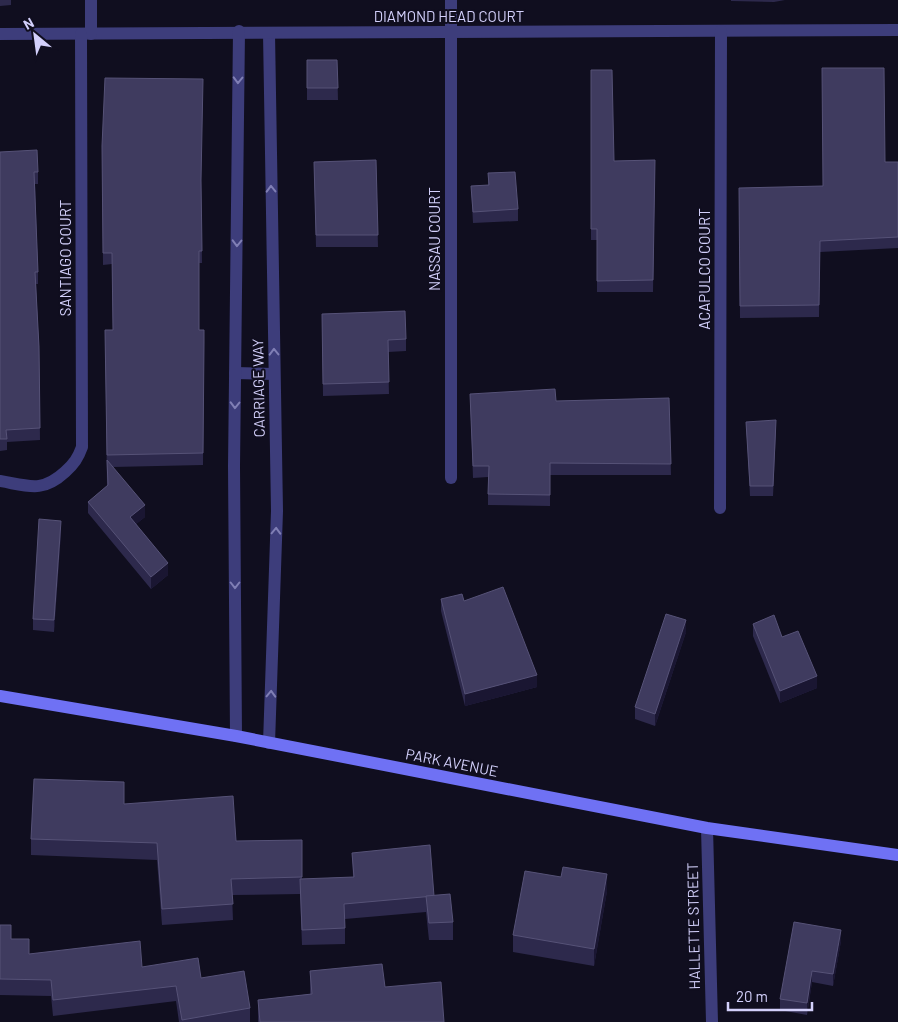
<svg xmlns="http://www.w3.org/2000/svg" width="898" height="1022" font-family="Barlow,sans-serif">
  <style>
    .lines { fill: none; stroke-linecap: round; stroke-linejoin: round }
    .service { stroke: #3d3d7b; stroke-width: 12 }
    .minor { stroke: #3d3d7b; stroke-width: 12 }
    .secondary { stroke: #6f71f4; stroke-width: 12 }
    .wall { fill: #2d294c }
    .shaded-wall { fill: #1a1632 }
    .building { fill: #3f3b5f; stroke: #565277 }
    .oneway { stroke: #807fb5 }
    .labels { text-anchor: middle; dominant-baseline: central; stroke-width: 4; stroke-linejoin: round; paint-order: stroke }
    .street-label { font-size: 15px; fill: #d3d0fb; stroke: #100e1f }
  </style>
  <rect width="100%" height="100%" fill="#100e1f"/>
  <g class="lines">
    <polyline class="service" points="235,373 274,374"/>
    <g class="minor">
      <polyline points="269,33 277,511 269,743"/>
      <polyline points="0,34 898,30"/>
      <polyline points="91,34 91,0"/>
      <polyline points="451,478 451,0"/>
      <path d="M 0,481 C 29,486 42,493 65,472 C 74,464 78,458 82,447 L 81,34"/>
      <polyline points="720,508 721,31"/>
      <polyline points="236,736 234,466 239,31"/>
      <polyline points="707,828 712,1022"/>
    </g>
    <polyline class="secondary" points="0,696 236,736 707,828 898,855"/>
  </g>
  <g class="wall">
    <polygon points="0,0 11,0 11,5 0,6"/>
    <polygon points="731,0 785,0 774,2 731,1"/>
    <polygon points="307,60 337,60 338,100 307,100"/>
    <polygon points="591,70 614,161 655,160 653,292 597,292 597,240 591,240"/>
    <polygon points="102,146 201,187 202,263 199,263 199,330 204,330 203,465 113,467 145,517 136,524 168,575 151,589 88,513 88,502 107,486 105,330 113,330 112,264 103,265"/>
    <polygon points="0,152 38,172 38,184 35,184 38,272 38,284 36,284 39,347 40,440 7,442 7,450 0,451"/>
    <polygon points="376,160 378,247 316,247 314,162"/>
    <polygon points="885,162 898,162 898,248 820,252 819,317 740,318 739,188 823,186"/>
    <polygon points="488,173 518,209 518,221 473,223 471,186 488,185"/>
    <polygon points="322,314 406,339 406,351 388,352 389,394 323,396"/>
    <polygon points="470,394 556,401 669,398 671,475 550,475 550,506 488,505 488,477 473,478"/>
    <polygon points="746,422 776,430 773,496 750,496"/>
    <polygon points="61,532 54,632 33,630 33,619"/>
    <polygon points="441,599 537,687 465,706 441,611"/>
    <polygon points="753,624 782,637 817,688 780,703 753,636"/>
    <polygon points="686,632 655,726 635,719 635,707"/>
    <polygon points="124,804 236,841 302,840 302,879 353,877 352,853 434,896 453,922 453,940 429,940 426,912 345,919 345,944 302,945 300,894 232,895 233,920 162,925 157,860 31,855 31,839"/>
    <polygon points="607,891 594,966 513,952 513,935"/>
    <polygon points="0,925 11,939 29,954 142,967 201,978 250,1008 250,1022 179,1022 176,1001 53,1016 51,996 0,995"/>
    <polygon points="841,941 833,986 812,982 807,1015 780,1010 780,999"/>
    <polygon points="310,971 385,987 444,1022 258,1022 258,1000 310,994"/>
  </g>
  <g class="shaded-wall">
    <polygon points="145,505 145,517 130,529 130,517"/>
    <polygon points="61,521 61,532 54,632 54,620"/>
    <polygon points="168,563 168,575 151,589 151,577"/>
    <polygon points="686,620 686,632 655,726 655,714"/>
    <polygon points="537,675 537,687 465,706 465,694"/>
    <polygon points="817,676 817,688 780,703 780,691"/>
    <polygon points="607,874 607,891 594,966 594,949"/>
    <polygon points="841,930 841,941 833,986 833,974"/>
    <polygon points="812,971 812,982 807,1015 807,1003"/>
  </g>
  <g class="building">
    <polygon points="307,60 337,60 338,88 307,88"/>
    <polygon points="822,68 884,68 885,162 898,162 898,237 820,241 819,305 740,306 739,188 823,186"/>
    <polygon points="591,70 612,70 614,161 655,160 653,280 597,281 597,229 591,229"/>
    <polygon points="105,78 203,79 201,180 202,251 199,251 199,330 204,330 204,343 203,453 107,455 105,330 113,330 112,253 103,253 102,146"/>
    <polygon points="37,150 38,172 34,172 38,272 35,272 39,347 40,428 6,430 7,439 0,439 0,152"/>
    <polygon points="376,160 378,235 316,235 314,162"/>
    <polygon points="515,172 518,209 473,212 471,186 489,185 488,173"/>
    <polygon points="405,311 406,339 388,340 389,382 323,384 322,314"/>
    <polygon points="555,389 556,401 669,398 671,464 550,463 550,495 488,494 489,466 473,466 470,394"/>
    <polygon points="776,420 773,486 750,486 746,422"/>
    <polygon points="107,460 145,505 130,517 168,563 151,577 88,502 108,485"/>
    <polygon points="39,519 61,521 54,620 33,619"/>
    <polygon points="503,587 537,675 465,694 441,599 462,594 464,601"/>
    <polygon points="666,614 686,620 655,714 635,707"/>
    <polygon points="774,615 782,637 798,631 817,676 780,691 753,624"/>
    <polygon points="34,779 124,782 124,804 233,796 236,841 302,840 302,877 231,879 233,904 162,909 157,843 31,839"/>
    <polygon points="430,845 434,896 344,904 345,928 302,930 300,879 354,877 352,853"/>
    <polygon points="563,867 607,874 594,949 513,935 525,871 561,877"/>
    <polygon points="450,894 453,922 429,923 426,896"/>
    <polygon points="794,922 841,930 833,974 812,971 807,1003 780,999"/>
    <polygon points="0,925 11,925 11,939 29,939 29,954 140,941 142,967 198,958 201,978 244,971 250,1008 182,1020 176,986 53,1000 51,980 0,979"/>
    <polygon points="382,964 385,987 441,982 444,1022 260,1022 258,1000 312,994 310,971"/>
  </g>
  <defs><path id="oneway-chevron" d="M-2-3.5L2.5 0L-2 3.5" fill="none" stroke-width="1.6" stroke-linecap="round" stroke-linejoin="round" transform="scale(1.25)"/></defs>
  <g class="oneway">
    <use href="#oneway-chevron" transform="translate(238 80) rotate(91)"/>
    <use href="#oneway-chevron" transform="translate(271 189) rotate(-91)"/>
    <use href="#oneway-chevron" transform="translate(237 243) rotate(91)"/>
    <use href="#oneway-chevron" transform="translate(274 352) rotate(-91)"/>
    <use href="#oneway-chevron" transform="translate(235 405) rotate(91)"/>
    <use href="#oneway-chevron" transform="translate(276 531) rotate(-88)"/>
    <use href="#oneway-chevron" transform="translate(235 585) rotate(90)"/>
    <use href="#oneway-chevron" transform="translate(271 694) rotate(-88)"/>
  </g>
  <g class="labels">
    <g class="street-label">
      <text x="449" y="16">DIAMOND HEAD COURT</text>
      <text transform="translate(434 239) rotate(-90)">NASSAU COURT</text>
      <text transform="translate(65 258) rotate(-90)">SANTIAGO COURT</text>
      <text transform="translate(704 269) rotate(-90)">ACAPULCO COURT</text>
      <text transform="translate(258 388) rotate(-91)">CARRIAGE WAY</text>
      <text transform="translate(452 762) rotate(11)">PARK AVENUE</text>
      <text transform="translate(693 926) rotate(-91)">HALLETTE STREET</text>
    </g>
  </g>
  <g transform="translate(35 35) rotate(331)" stroke="#100e1f" stroke-width="4" paint-order="stroke">
  <path d="M0-4L9 19L0 12L-9 19Z" fill="#d3d0fb"/>
  <text y="-8" font-size="14" font-weight="bold" text-anchor="middle" fill="#d3d0fb">N</text>
  </g>
  <path d="M728 1002v8h84v-8" fill="none" stroke="#d3d0fb" stroke-width="2.5"/>
  <text x="736" y="1002" font-size="15" fill="#d3d0fb" stroke="#100e1f" stroke-width="4" paint-order="stroke">20 m</text>
</svg>
